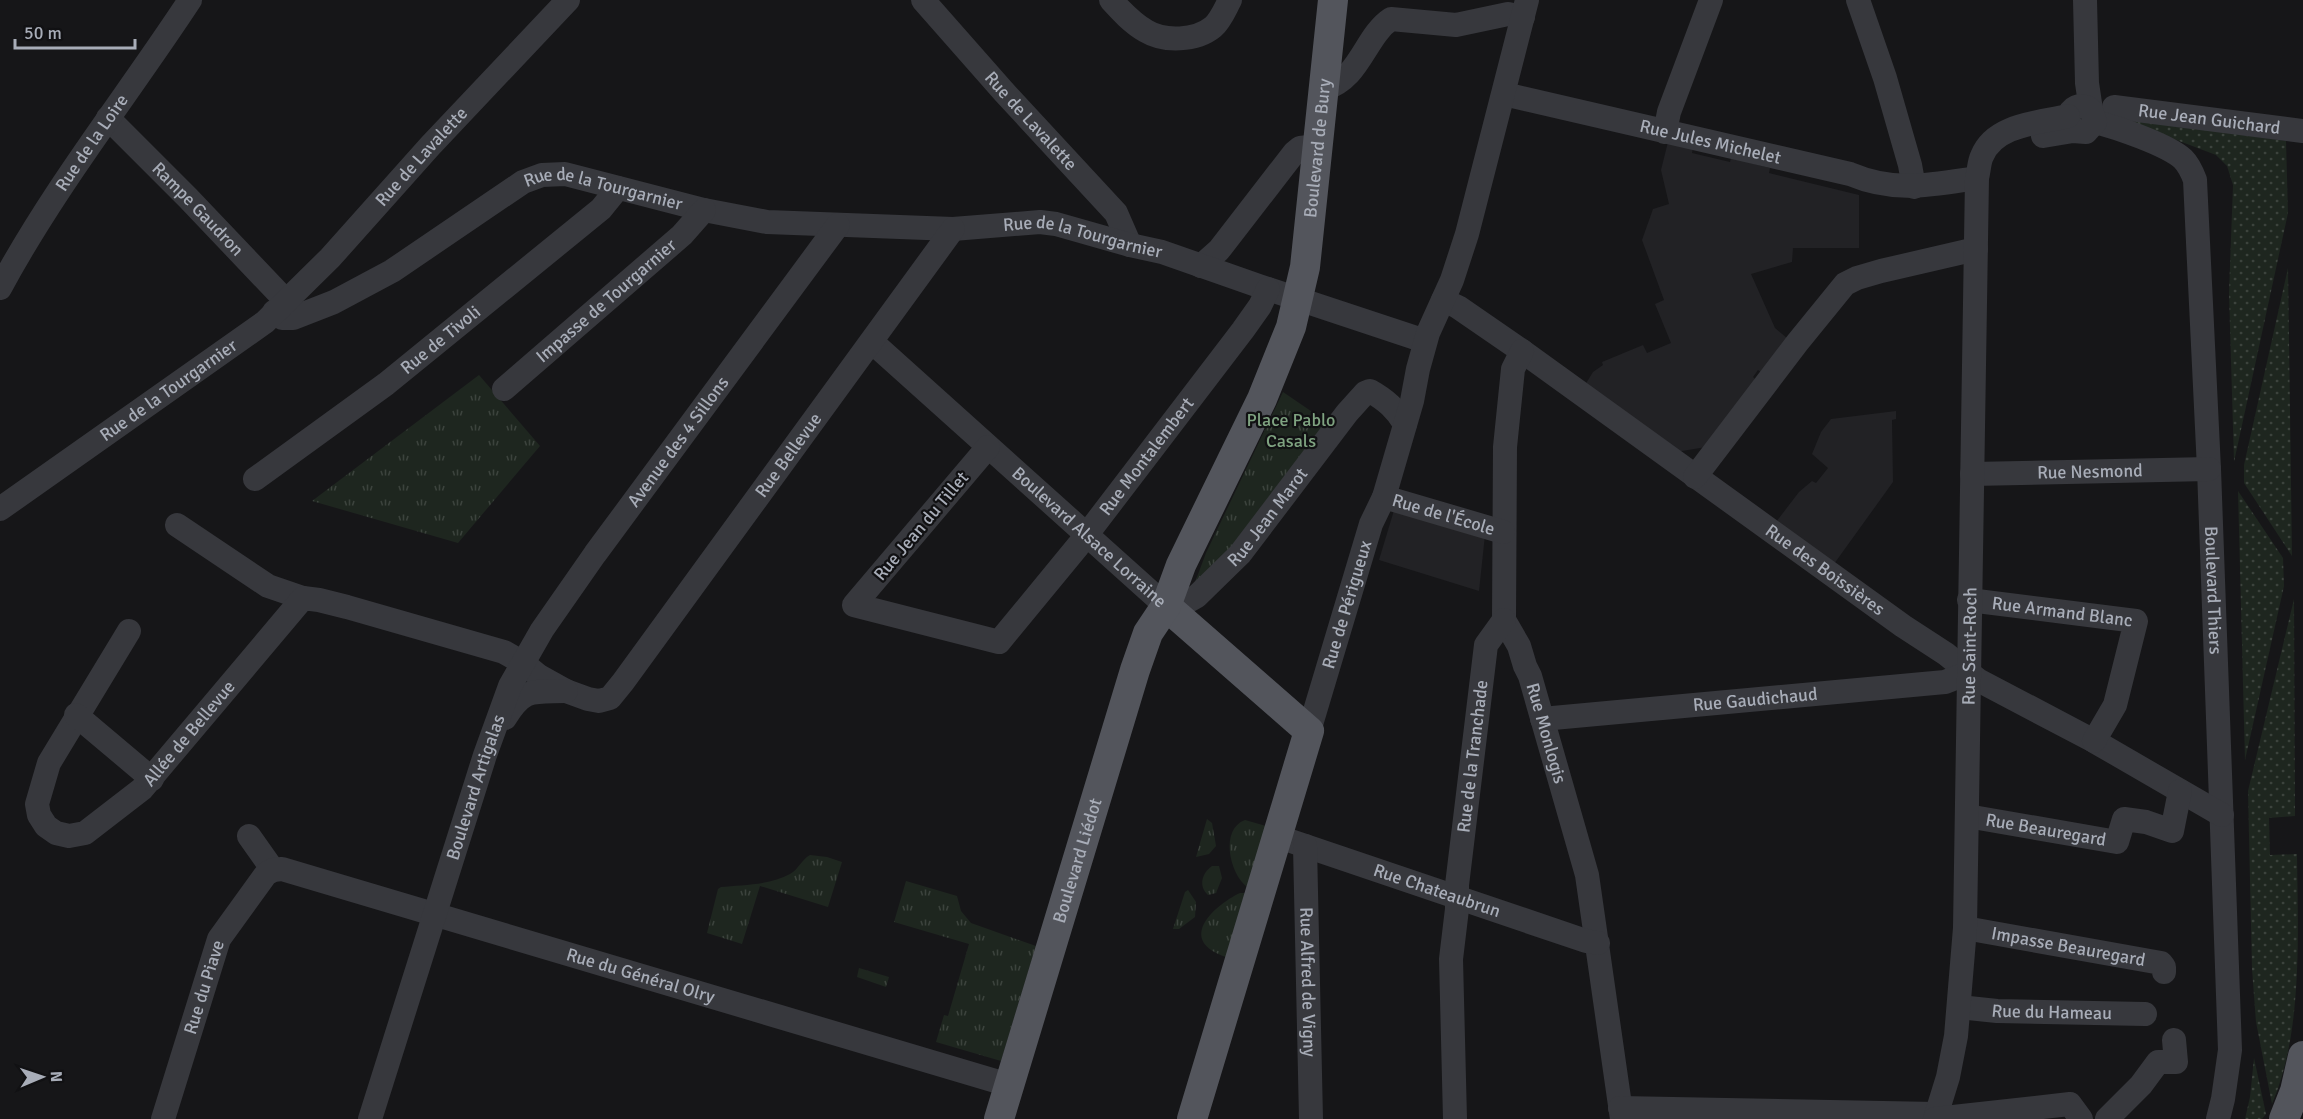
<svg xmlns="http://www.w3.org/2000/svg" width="2303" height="1119" font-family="Signika,sans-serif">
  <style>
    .built { fill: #222225 }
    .grass { fill: url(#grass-tufts) }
    .garden { fill: url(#garden-dots) }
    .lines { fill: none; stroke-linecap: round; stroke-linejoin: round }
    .minor { stroke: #37383d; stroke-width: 24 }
    .major { stroke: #53555c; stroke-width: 30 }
    .labels { text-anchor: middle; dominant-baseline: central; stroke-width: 4.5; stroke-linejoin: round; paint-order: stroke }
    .street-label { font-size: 18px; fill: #a8adb8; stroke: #111113 }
    .park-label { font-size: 18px; fill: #7fa381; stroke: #111113 }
  </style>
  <defs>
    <pattern id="grass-tufts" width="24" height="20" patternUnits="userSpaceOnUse" patternTransform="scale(1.5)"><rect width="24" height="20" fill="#1e261f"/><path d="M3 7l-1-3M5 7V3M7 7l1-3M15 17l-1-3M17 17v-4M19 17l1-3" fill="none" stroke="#3c433d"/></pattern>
    <pattern id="garden-dots" width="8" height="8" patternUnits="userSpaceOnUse" patternTransform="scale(1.5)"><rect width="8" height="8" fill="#1e261f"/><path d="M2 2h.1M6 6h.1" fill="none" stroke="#3c433d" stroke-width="1.8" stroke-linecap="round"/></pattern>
  </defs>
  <rect width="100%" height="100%" fill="#161618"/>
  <g class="built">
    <polygon points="1668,142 1693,148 1692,153 1730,162 1731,158 1770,168 1769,173 1859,195 1859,248 1793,248 1792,262 1751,274 1775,328 1788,339 1762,373 1758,370 1753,377 1757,381 1706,447 1676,452 1585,385 1593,372 1603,365 1602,362 1643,345 1647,353 1671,343 1655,304 1664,300 1642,240 1653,209 1669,204 1661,170"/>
    <polygon points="1896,411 1896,419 1892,420 1893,482 1834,564 1776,522 1799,492 1812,481 1816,483 1828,468 1812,454 1821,432 1831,419"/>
    <polygon points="1395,507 1485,535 1479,591 1379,560"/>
  </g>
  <g class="grass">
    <polygon points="479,375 540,446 458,543 312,501"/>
    <polygon points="1283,392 1327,422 1240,540 1194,585 1206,553"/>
    <polygon points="1207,819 1212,823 1216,846 1209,854 1196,857"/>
    <path d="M 1245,820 L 1266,826 L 1247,887 C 1229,873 1220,829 1245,820 Z"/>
    <path d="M 810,855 L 827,857 L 842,862 L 828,907 L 760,886 L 742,944 L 707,933 L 718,889 L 721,887 C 742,885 771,885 790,874 C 799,869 801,860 810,855 Z"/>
    <path d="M 1212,866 L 1219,866 L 1222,878 L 1216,893 L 1208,895 C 1198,886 1202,873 1212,866 Z"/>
    <polygon points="906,881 957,896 961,911 971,923 1036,946 1001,1061 936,1042 944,1015 948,1016 969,944 894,922"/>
    <polygon points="1188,890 1196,902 1195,917 1179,929 1173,929 1185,892"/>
    <path d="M 1240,893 L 1245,893 L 1226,957 C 1177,941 1211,907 1240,893 Z"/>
    <polygon points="859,968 889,977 886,987 857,977"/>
  </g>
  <g class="garden">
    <polygon points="2108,114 2286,141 2288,213 2234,462 2229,293 2233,185 2227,166 2216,155"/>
    <polygon points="2288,268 2292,556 2244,483 2244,465"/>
    <polygon points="2238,491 2283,558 2284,586 2245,760"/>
    <path d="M 2294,599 L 2295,816 L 2269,818 L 2270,855 L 2297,854 C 2298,934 2303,1032 2272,1104 L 2256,1022 L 2252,969 L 2248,791 Z"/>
    <polygon points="2254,1058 2266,1114 2262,1119 2245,1119 2250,1097"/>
  </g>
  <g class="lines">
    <g class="minor">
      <path id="s1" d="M 923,0 L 1004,92 L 1116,213 L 1130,245"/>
      <path d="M 1111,0 C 1121,11 1132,23 1146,31 C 1164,42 1196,41 1213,27 C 1221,20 1225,9 1230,0"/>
      <polyline points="1858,0 1885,78 1910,165 1914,187"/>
      <polyline points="2085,0 2087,83 2091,110"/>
      <path d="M 1324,89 C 1360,79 1365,36 1391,19 L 1456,25 L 1508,14 L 1523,17"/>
      <path id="s2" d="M 1504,94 L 1850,174 C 1895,193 1930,185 1977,178"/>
      <path id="s3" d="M 2114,107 L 2303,131"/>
      <path id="s4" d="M 108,118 L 188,198 L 286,301"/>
      <path id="s5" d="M 2095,122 C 2116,127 2168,145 2183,159 C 2189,165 2192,172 2195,180 L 2209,469 L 2230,1050 L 2223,1099 L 2218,1119"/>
      <polyline points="1665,132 1669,112 1711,0"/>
      <path d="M 2043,136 L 2073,131 L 2086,132 L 2095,122 L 2091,110 C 2080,102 2070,107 2068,119 L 2072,129"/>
      <polyline points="1201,266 1219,250 1294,153 1300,148 1317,146"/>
      <path id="s6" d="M 0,288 C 55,186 127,96 190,0"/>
      <path id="s7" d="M 1443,300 L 1458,307 L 1522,351 L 1903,626 L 1946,654 L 1978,680 L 2094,741 L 2222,815"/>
      <path id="s8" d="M 274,312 L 282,318 L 293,318 L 334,302 L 392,271 L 523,182 L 542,175 L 565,174 L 704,210 L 767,222 L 953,229 L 1040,222 L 1056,224 L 1130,245 L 1162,252 L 1259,286 L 1425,341"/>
      <path id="s9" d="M 872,342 L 1166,606 L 1190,600 L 1197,596 L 1240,554 L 1347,413 L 1365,393 L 1370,391 C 1386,400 1396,409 1405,424"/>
      <path id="s10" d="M 1522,351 L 1513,369 L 1505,447 L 1504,620 L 1519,646 L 1525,666 L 1530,676 L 1587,875 L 1622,1119"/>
      <path id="s11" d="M 504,389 L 682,235 L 704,210"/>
      <path id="s12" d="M 988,447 L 854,605 L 999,642 L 1078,546 L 1243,330 L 1260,306 L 1268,289"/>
      <path id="s13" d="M 1972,474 L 2209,469"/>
      <polyline points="1695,477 1797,343 1845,284 1857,278 1881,271 1976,249"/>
      <path id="s14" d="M 255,479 L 386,384 L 601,209 L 618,188"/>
      <path id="s15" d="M 1384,497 L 1503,532"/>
      <path id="s16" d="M 0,509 L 265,322 L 330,258 L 430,146 L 568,0"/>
      <polyline points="177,525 268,586 303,598"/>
      <path id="s17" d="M 1969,600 L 2136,621 L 2115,705 L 2094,741"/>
      <path id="s18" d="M 129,631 L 49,763 L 37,804 L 39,815 L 46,826 L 56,833 L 69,836 L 85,833 L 142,789 L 303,598 L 319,600 L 347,607 L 504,652 L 523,663 L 539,676 L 566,691 L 588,699 L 599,701 L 610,698 L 623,682 L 953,229"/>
      <polyline points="76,715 152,779"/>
      <path d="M 505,718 C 524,687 533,692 566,691"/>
      <path id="s19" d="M 1542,719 L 1934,683 L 1945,682 L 1968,673"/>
      <path id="s20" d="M 1309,731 L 1371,524 L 1384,497 L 1412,401 L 1418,369 L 1428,333 L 1452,280 L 1467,234 L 1527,0"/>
      <path id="s21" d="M 1967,816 L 2117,842 L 2124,819 L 2146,822 L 2172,831 L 2180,791"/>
      <polyline points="249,836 273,870"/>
      <path id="s22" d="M 1276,836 L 1586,941 L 1598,943"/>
      <path id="s23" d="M 1305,846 L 1311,1119"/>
      <path id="s24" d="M 1965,928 L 2161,963 L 2164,967 L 2164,972"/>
      <path id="s25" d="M 1959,1007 L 1997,1011 L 2145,1014"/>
      <polyline points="1620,1108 1936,1114"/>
      <path id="s26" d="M 163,1119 L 219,939 L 266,874 L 273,870 L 282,869 L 1009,1085"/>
      <path id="s27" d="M 370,1119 L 485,755 L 510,686 L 542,630 L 595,554 L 838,225"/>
      <path id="s28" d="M 1455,1119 L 1451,959 L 1457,909 L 1457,885 L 1486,645 L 1504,620"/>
      <path id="s29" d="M 1935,1119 L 1948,1077 L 1956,1036 L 1965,928 L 1977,178 C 1979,171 1979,162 1982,156 C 1995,124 2039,123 2068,116"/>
      <polyline points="1935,1119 2070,1104 2081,1119"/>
      <polyline points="2107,1119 2141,1085 2158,1062 2176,1062 2174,1040"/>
    </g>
    <g class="major">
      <polyline points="1166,606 1309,731 1192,1119"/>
      <path id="s30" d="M 999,1119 L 1135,670 L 1148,633 L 1166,606 L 1181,565 L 1262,399 L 1291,327 L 1305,267 L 1333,0"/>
      <polyline points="2284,1119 2295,1091 2303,1056"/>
    </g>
  </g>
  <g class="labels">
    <g class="street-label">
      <text stroke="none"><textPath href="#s3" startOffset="96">Rue Jean Guichard</textPath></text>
      <text stroke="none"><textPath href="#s1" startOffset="162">Rue de Lavalette</textPath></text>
      <text stroke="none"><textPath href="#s2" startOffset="212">Rue Jules Michelet</textPath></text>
      <text stroke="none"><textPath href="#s6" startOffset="172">Rue de la Loire</textPath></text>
      <text stroke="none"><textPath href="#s30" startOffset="1028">Boulevard de Bury</textPath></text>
      <text stroke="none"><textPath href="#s16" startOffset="552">Rue de Lavalette</textPath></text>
      <text stroke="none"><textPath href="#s8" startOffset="372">Rue de la Tourgarnier</textPath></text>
      <text stroke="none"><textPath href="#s4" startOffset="128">Rampe Gaudron</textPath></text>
      <text stroke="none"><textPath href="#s8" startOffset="858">Rue de la Tourgarnier</textPath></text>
      <text stroke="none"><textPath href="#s11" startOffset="135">Impasse de Tourgarnier</textPath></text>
      <text stroke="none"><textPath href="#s14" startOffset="232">Rue de Tivoli</textPath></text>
      <text stroke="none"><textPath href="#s16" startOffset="206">Rue de la Tourgarnier</textPath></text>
      <text stroke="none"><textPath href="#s27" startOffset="752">Avenue des 4 Sillons</textPath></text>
      <text stroke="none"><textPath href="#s18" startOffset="1214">Rue Bellevue</textPath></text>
      <text stroke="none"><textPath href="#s12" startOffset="594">Rue Montalembert</textPath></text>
      <text stroke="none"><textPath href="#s13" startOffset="118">Rue Nesmond</textPath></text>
      <text stroke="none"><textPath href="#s15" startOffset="62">Rue de l'École</textPath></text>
      <text stroke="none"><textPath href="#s9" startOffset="534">Rue Jean Marot</textPath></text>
      <text transform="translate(921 526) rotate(-50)">Rue Jean du Tillet</text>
      <text stroke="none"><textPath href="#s9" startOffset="292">Boulevard Alsace Lorraine</textPath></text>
      <text stroke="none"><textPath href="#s7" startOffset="468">Rue des Boissières</textPath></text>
      <text stroke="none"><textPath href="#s5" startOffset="531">Boulevard Thiers</textPath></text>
      <text stroke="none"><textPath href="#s20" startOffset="132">Rue de Périgueux</textPath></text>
      <text stroke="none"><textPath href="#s17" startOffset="94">Rue Armand Blanc</textPath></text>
      <text stroke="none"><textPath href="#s29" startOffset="476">Rue Saint-Roch</textPath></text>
      <text stroke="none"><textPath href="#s19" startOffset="214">Rue Gaudichaud</textPath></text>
      <text stroke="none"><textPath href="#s18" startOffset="408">Allée de Bellevue</textPath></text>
      <text stroke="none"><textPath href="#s10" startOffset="393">Rue Monlogis</textPath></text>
      <text stroke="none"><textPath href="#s28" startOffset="364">Rue de la Tranchade</textPath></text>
      <text stroke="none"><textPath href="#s27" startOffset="348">Boulevard Artigalas</textPath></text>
      <text stroke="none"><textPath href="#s21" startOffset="80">Rue Beauregard</textPath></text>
      <text stroke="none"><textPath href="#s30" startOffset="270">Boulevard Liédot</textPath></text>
      <text stroke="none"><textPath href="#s22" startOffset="170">Rue Chateaubrun</textPath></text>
      <text stroke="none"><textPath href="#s24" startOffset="105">Impasse Beauregard</textPath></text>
      <text stroke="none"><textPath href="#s26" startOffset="660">Rue du Général Olry</textPath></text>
      <text stroke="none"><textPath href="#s23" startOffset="136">Rue Alfred de Vigny</textPath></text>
      <text stroke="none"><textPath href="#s26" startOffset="138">Rue du Piave</textPath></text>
      <text stroke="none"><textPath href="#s25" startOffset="93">Rue du Hameau</textPath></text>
    </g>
    <g class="park-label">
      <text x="1291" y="420">Place Pablo<tspan x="1291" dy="21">Casals</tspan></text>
    </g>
  </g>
  <g transform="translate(42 1077) rotate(88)" stroke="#111113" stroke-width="4.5" paint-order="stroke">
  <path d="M0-4.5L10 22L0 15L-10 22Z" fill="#a8adb8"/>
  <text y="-9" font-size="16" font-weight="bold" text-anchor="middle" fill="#a8adb8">N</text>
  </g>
  <path d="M15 39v9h120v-9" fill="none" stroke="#a8adb8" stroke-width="3"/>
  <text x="24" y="39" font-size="18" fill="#a8adb8" stroke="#111113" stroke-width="4.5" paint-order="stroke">50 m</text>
</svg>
